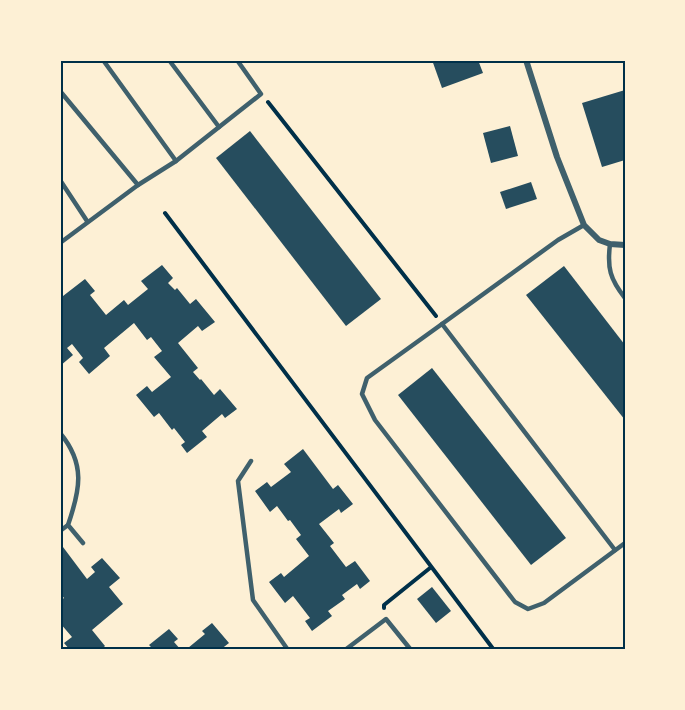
<svg xmlns="http://www.w3.org/2000/svg" width="685" height="710" font-family="'Libre Baskerville',serif">
  <style>
    .building { fill: #264d5e }
    .lines { fill: none; stroke-linecap: round; stroke-linejoin: round }
    .path { stroke: #003049; stroke-width: 4 }
    .service { stroke: #3f606c; stroke-width: 4.5 }
    .minor { stroke: #3f606c; stroke-width: 6 }
    .neatline { fill: none; stroke: #003049; stroke-width: 2 }
  </style>
  <rect width="100%" height="100%" fill="#fdf0d5"/>
  <g class="building">
    <polygon points="432,60 478,60 483,73 442,88"/>
    <polygon points="625,90 625,160 602,167 582,103"/>
    <polygon points="510,126 518,156 491,163 483,133"/>
    <polygon points="250,131 381,299 346,326 216,158"/>
    <polygon points="531,182 537,199 506,209 500,192"/>
    <polygon points="162,265 173,278 168,283 175,290 177,288 190,304 196,299 215,322 202,331 198,326 178,343 198,368 193,372 200,380 201,379 214,395 220,389 237,409 225,418 222,414 202,431 207,437 187,453 181,445 185,442 174,428 172,430 159,413 154,417 136,395 147,386 152,392 171,377 154,357 162,351 151,337 147,340 134,323 104,348 110,356 89,374 79,362 83,358 72,344 67,348 73,355 60,366 60,292 63,296 85,279 95,291 90,295 106,315 124,300 128,305 148,289 141,281"/>
    <polygon points="564,266 625,345 625,420 526,295"/>
    <polygon points="432,368 566,538 531,565 398,395"/>
    <polygon points="303,449 333,489 338,485 353,504 341,513 339,509 319,524 334,543 330,546 346,567 355,561 370,581 360,589 357,584 342,595 345,599 328,611 332,616 312,631 305,621 310,618 293,596 285,603 269,582 281,573 284,577 309,556 296,539 301,535 290,520 288,521 277,506 270,512 255,491 267,482 271,487 291,472 284,464"/>
    <polygon points="63,547 87,579 95,572 91,567 102,558 120,578 109,587 123,604 92,630 105,646 101,650 70,650 64,643 72,637 60,623 60,601 64,598 60,593 60,550"/>
    <polygon points="432,587 451,611 436,623 417,599"/>
    <polygon points="212,623 229,643 220,650 189,650 188,648 205,634 202,631"/>
    <polygon points="169,629 178,639 174,642 181,650 154,650 149,645"/>
  </g>
  <g class="lines">
    <g class="path">
      <polyline points="268,102 436,316"/>
      <polyline points="165,213 494,650"/>
      <polyline points="384,608 384,605 430,568"/>
    </g>
    <g class="service">
      <polyline points="103,60 176,161"/>
      <polyline points="169,60 219,127"/>
      <polyline points="60,91 138,185"/>
      <polyline points="60,180 87,221"/>
      <polyline points="584,225 558,240 442,324 615,550"/>
      <polyline points="60,243 138,185 176,161 261,94 237,60"/>
      <path d="M 610,244 C 607,268 610,279 625,298"/>
      <polyline points="442,324 367,378 362,394 375,420 515,602 528,609 544,603 625,543"/>
      <path d="M 60,433 C 86,464 80,490 68,525 L 83,543"/>
      <polyline points="251,461 238,481 253,600 288,650"/>
      <polyline points="60,531 68,525"/>
      <polyline points="345,650 386,619 411,650"/>
    </g>
    <polyline class="minor" points="526,60 557,157 584,225 599,240 610,244 625,245"/>
  </g>
  <rect width="685" height="710" fill="none" stroke="#fdf0d5" stroke-width="123"/>
  <rect x="62" y="62" width="562" height="586" class="neatline"/>
</svg>
